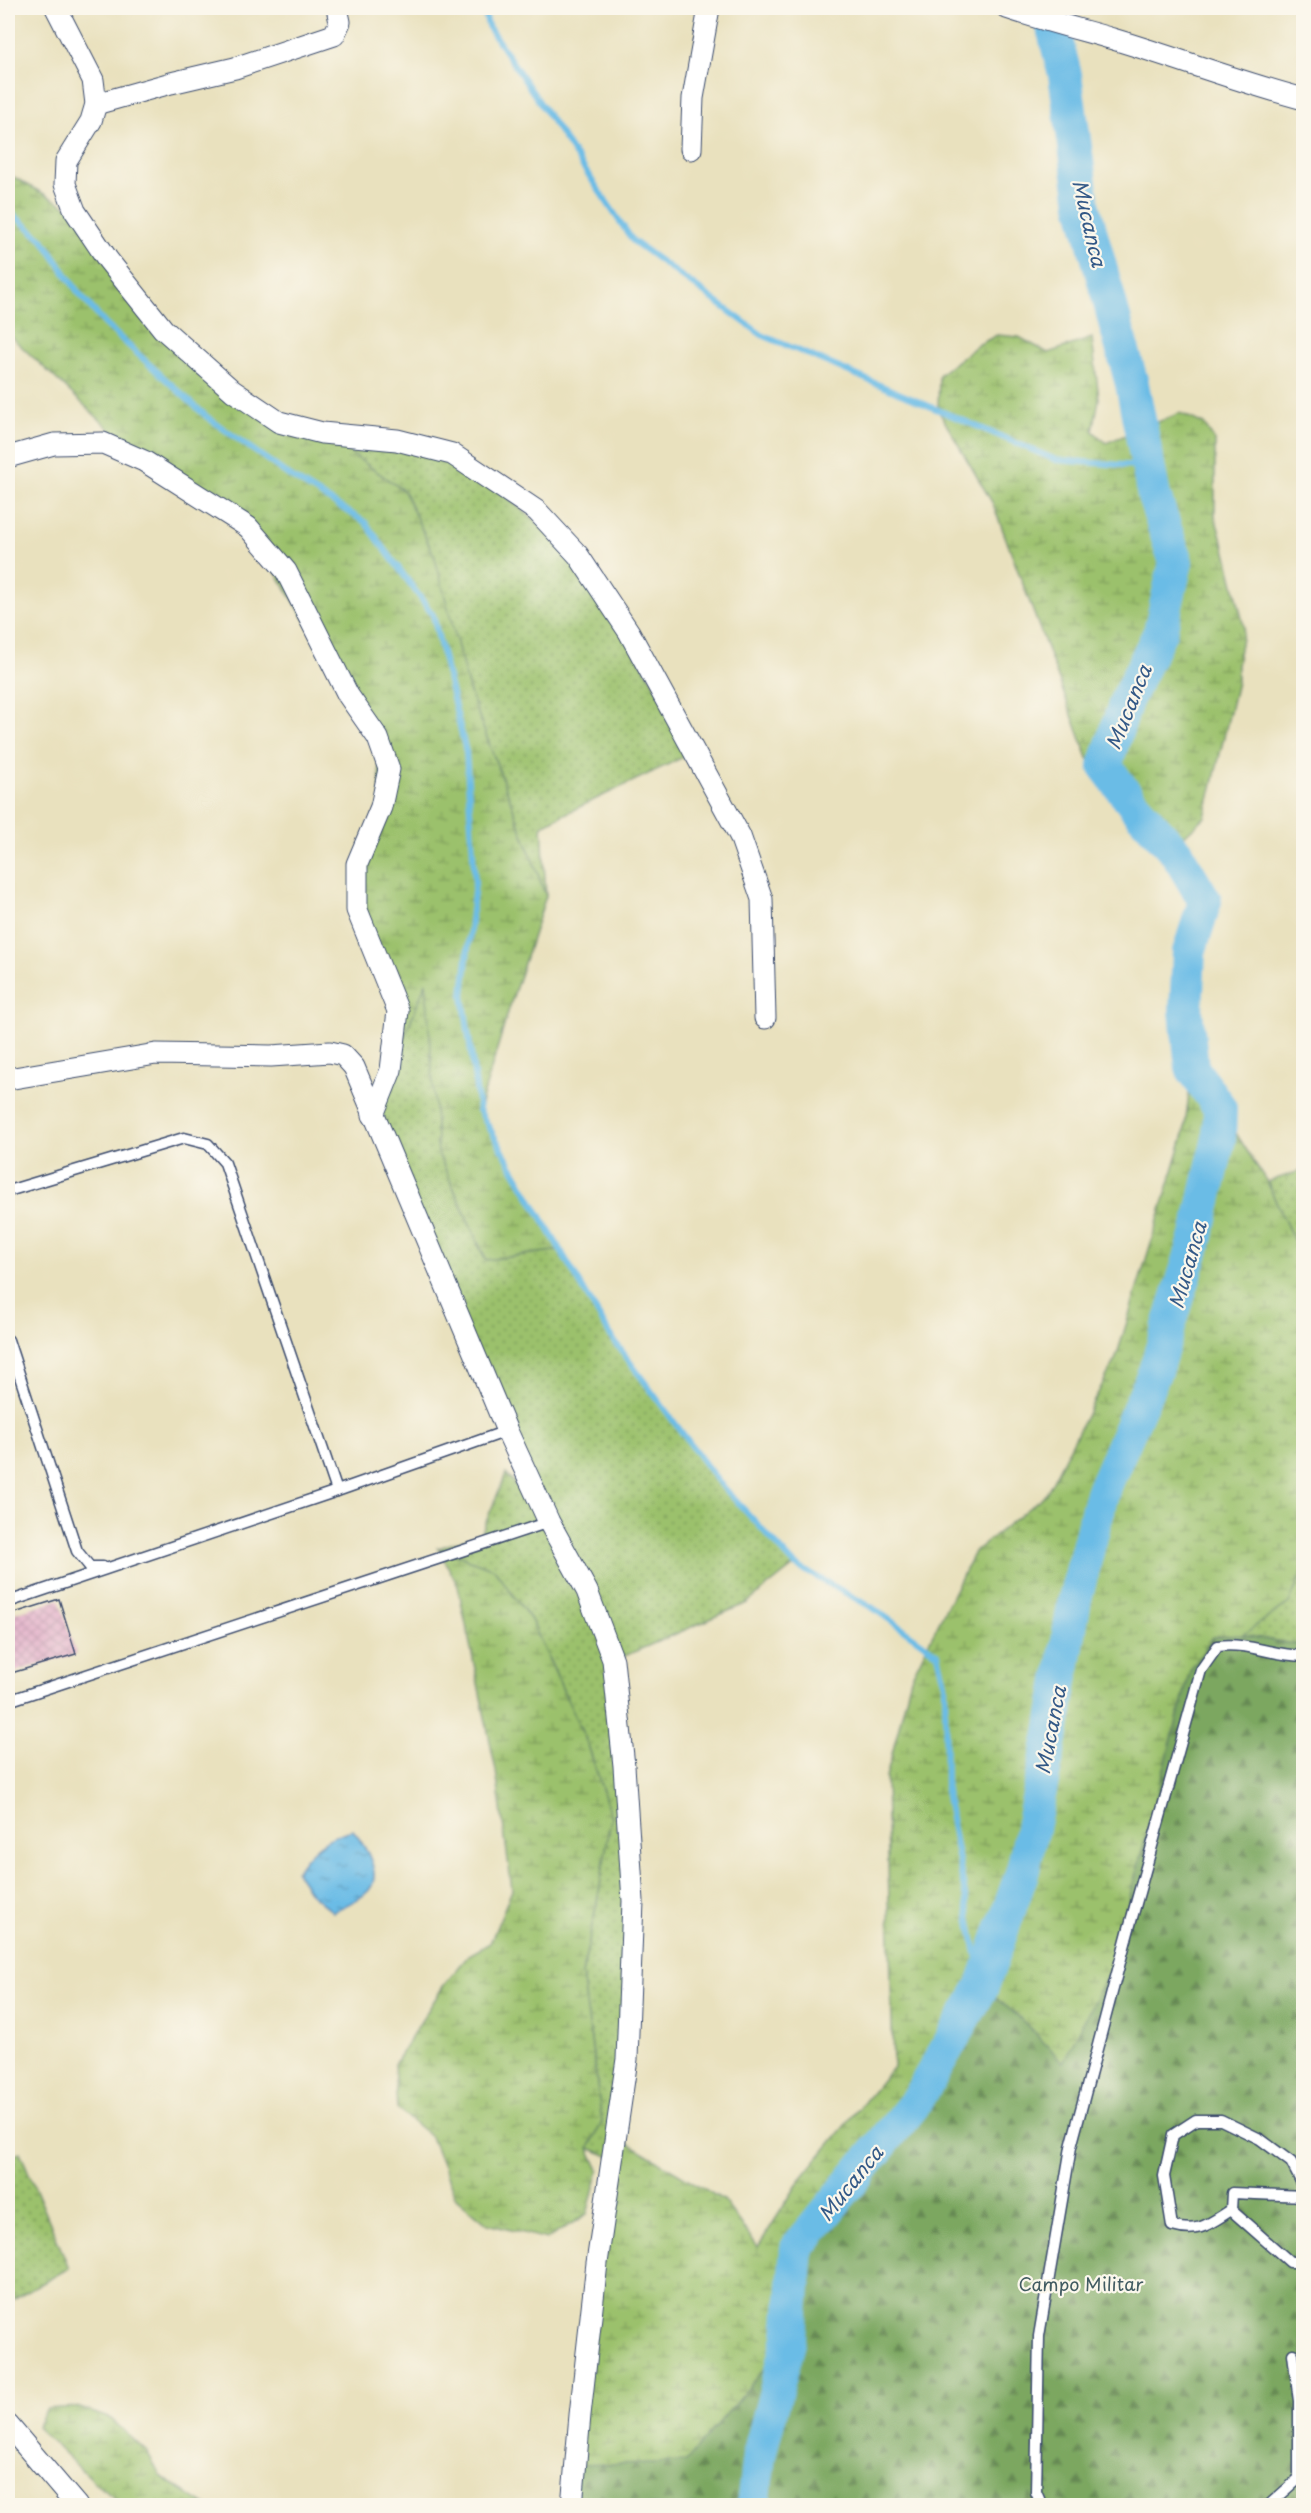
<svg xmlns="http://www.w3.org/2000/svg" width="1311" height="2513" font-family="'Playpen Sans',sans-serif">
  <style>
    .grass { fill: url(#grass-dots); stroke: #5b7865; stroke-width: 1.5 }
    .forest { fill: url(#forest-firs); stroke: #4c6b5f; stroke-width: 1.5 }
    .wetland { fill: url(#wetland-marsh); stroke: #5b7865; stroke-width: 1.5 }
    .water { fill: url(#water-ripples); stroke: #4376a2; stroke-width: 1.5 }
    .lines { fill: none; stroke-linecap: round; stroke-linejoin: round }
    .stream { stroke: #6bbce6; stroke-width: 6 }
    .river { stroke: #6bbce6; stroke-width: 34 }
    .building { fill: url(#building-cross-hatch) }
    .service-casing { stroke: #3a4a6c; stroke-width: 13 }
    .minor-casing { stroke: #3a4a6c; stroke-width: 23 }
    .service { stroke: #fff; stroke-width: 10 }
    .minor { stroke: #fff; stroke-width: 21 }
    .labels { text-anchor: middle; dominant-baseline: central; stroke-width: 4.5; stroke-linejoin: round; paint-order: stroke }
    .park-label { font-size: 18px; fill: #415b62; stroke: #fbf7ec }
    .water-label { font-size: 20px; font-style: italic; fill: #335987; stroke: #fbf7ec }
  </style>
  <defs>
    <pattern id="grass-dots" width="8" height="8" patternUnits="userSpaceOnUse" patternTransform="scale(1.5)"><rect width="8" height="8" fill="#9bc16c"/><path d="M2 2h.1M6 6h.1" fill="none" stroke="#7e9d5c" stroke-width="1.8" stroke-linecap="round"/></pattern>
    <pattern id="forest-firs" width="22" height="20" patternUnits="userSpaceOnUse" patternTransform="scale(1.5)"><rect width="22" height="20" fill="#7ca760"/><path d="M5 1l3.5 6h-7zM16 11l3.5 6h-7z" fill="#658852"/></pattern>
    <pattern id="wetland-marsh" width="20" height="14" patternUnits="userSpaceOnUse" patternTransform="scale(1.5)"><rect width="20" height="14" fill="#9bc16c"/><path d="M1 5h8M5 5V1M11 12h8M15 12V8" fill="none" stroke="#7e9d5c"/></pattern>
    <pattern id="water-ripples" width="26" height="14" patternUnits="userSpaceOnUse" patternTransform="scale(1.5)"><rect width="26" height="14" fill="#6bbce6"/><path d="M2 4q2-2 4 0t4 0M15 11q2-2 4 0t4 0" fill="none" stroke="#5799be"/></pattern>
    <pattern id="building-cross-hatch" width="8" height="8" patternUnits="userSpaceOnUse" patternTransform="scale(1.5)"><rect width="8" height="8" fill="#dea3c2"/><path d="M0 0l8 8M0 8l8-8" fill="none" stroke="#b385a1"/></pattern>
  </defs>
  <rect width="100%" height="100%" fill="#fbf7ec"/>
  <filter id="ink" filterUnits="userSpaceOnUse"><feTurbulence type="fractalNoise" baseFrequency=".0167" numOctaves="2"/><feDisplacementMap in="SourceGraphic" scale="12" xChannelSelector="R" yChannelSelector="G"/><feConvolveMatrix kernelMatrix="1 2 1 2 8 2 1 2 1" color-interpolation-filters="sRGB"/></filter>
  <filter id="wash" filterUnits="userSpaceOnUse"><feTurbulence type="fractalNoise" baseFrequency=".008" numOctaves="4" result="noise"/><feDisplacementMap in="SourceGraphic" scale="24" xChannelSelector="R" yChannelSelector="G"/><feGaussianBlur stdDeviation="1.35" result="paint"/><feColorMatrix in="noise" values="0 0 0 0 0 0 0 0 0 0 0 0 0 0 0 0 0 1.4 0 .05"/><feComposite in="paint" operator="in"/></filter>
  <g filter="url(#wash)">
    <rect width="100%" height="100%" fill="#e9e1be"/>
    <g class="grass">
      <polygon points="322,433 452,454 578,555 694,752 542,825 546,896 469,690 432,551 404,491"/>
      <polygon points="427,980 438,1153 485,1260 561,1250 610,1335 717,1480 795,1565 747,1603 613,1661 633,1901 614,2158 589,2148 602,2122 582,1974 599,1892 611,1817 588,1745 531,1620 494,1569 438,1548 481,1534 506,1474 547,1520 373,1115"/>
      <polygon points="1303,1170 1303,1261 1267,1182"/>
      <polygon points="1303,1571 1303,1646 1242,1635 1294,1591"/>
      <polygon points="20,2152 69,2268 8,2303 8,2159"/>
    </g>
    <polygon class="forest" points="1242,1635 1303,1646 1303,2505 572,2506 576,2465 790,2338 797,2248 916,2102 982,1987 1017,2015 1063,2061 1110,1970 1190,1671 1213,1637"/>
    <g class="wetland">
      <polygon points="8,174 75,211 108,260 233,391 322,433 404,491 435,558 469,690 546,896 509,1009 479,1110 561,1250 486,1260 438,1153 426,982 391,1070 398,1011 357,910 381,807 378,738 248,527 144,461 8,334"/>
      <polygon points="997,335 1019,337 1048,353 1092,338 1099,399 1093,431 1106,443 1180,413 1204,424 1215,441 1215,517 1228,559 1244,627 1237,665 1237,682 1205,817 1172,847 1088,758 993,504 938,410 939,375 978,345"/>
      <polygon points="1192,1068 1220,1108 1267,1182 1303,1261 1303,1571 1289,1603 1242,1635 1213,1637 1190,1671 1110,1970 1063,2062 1017,2015 982,1987 916,2102 797,2248 790,2338 686,2462 576,2465 617,2133 628,2143 723,2200 758,2247 800,2180 893,2067 886,1778 911,1678 974,1552 1046,1494 1116,1358 1184,1134"/>
      <polygon points="438,1548 494,1569 531,1620 588,1745 611,1817 599,1892 582,1974 602,2122 589,2148 599,2170 587,2214 547,2239 487,2224 456,2198 431,2137 397,2109 394,2064 444,1985 469,1955 490,1943 512,1890 496,1771 458,1586"/>
      <polygon points="77,2407 111,2419 148,2453 160,2476 206,2505 123,2505 94,2482 37,2427 47,2409"/>
    </g>
    <path class="water" d="M 353,1830 C 364,1845 386,1876 366,1893 C 358,1901 343,1906 333,1912 L 311,1894 L 296,1872 C 310,1849 327,1836 353,1830 Z"/>
    <g class="lines">
      <g class="stream">
        <polyline points="484,8 488,26 633,241 762,335 1056,460 1149,467"/>
        <polyline points="8,210 43,240 78,292 105,324 207,417 291,477 365,522 433,615 466,752 475,883 463,995 479,1110 610,1335 717,1480 795,1565 873,1608 938,1654 945,1683 946,1791 982,1987"/>
      </g>
      <polyline class="river" points="753,2506 759,2455 790,2338 797,2248 916,2102 982,1987 1023,1870 1051,1739 1075,1599 1102,1493 1155,1371 1197,1236 1219,1138 1220,1108 1192,1068 1186,1011 1189,952 1205,901 1176,852 1136,808 1105,766 1126,701 1160,632 1176,562 1154,496 1132,384 1083,204 1065,75 1048,8"/>
    </g>
    <g id="blocks">
      <polygon class="building" points="59,1599 76,1654 8,1674 8,1615"/>
    </g>
  </g>
  <g filter="url(#ink)">
    <use href="#blocks" fill-opacity="0" stroke="#3a4a6c" stroke-width="1.5"/>
    <g class="lines">
      <defs>
        <g id="service">
          <polyline points="8,1191 184,1138 208,1144 225,1163 337,1491"/>
          <polyline points="8,1340 77,1551 90,1567 103,1567"/>
          <polyline points="8,1602 337,1491 507,1431"/>
          <polyline points="8,1701 549,1522"/>
          <polyline points="1304,2196 1232,2193 1231,2210 1290,2262 1304,2262"/>
          <path d="M 1231,2210 C 1209,2224 1199,2234 1172,2226 L 1164,2176 L 1173,2135 L 1196,2120 L 1221,2120 L 1260,2139 L 1291,2162 L 1304,2187"/>
          <polyline points="1293,2354 1299,2401 1299,2479"/>
          <path d="M 1042,2506 L 1036,2492 L 1039,2336 L 1071,2147 L 1128,1932 L 1201,1670 L 1218,1646 C 1249,1642 1272,1656 1304,1656"/>
          <polyline points="1268,2506 1303,2475"/>
        </g>
        <g id="minor">
          <polyline points="56,8 93,80 96,104 91,121 66,161 65,184 75,211 108,260 163,329 233,391 279,422 322,433 397,440 452,454 537,511 578,555 629,632 740,836 762,899 765,1018"/>
          <path d="M 1007,8 C 1042,20 1078,29 1113,39 C 1177,58 1239,82 1304,99"/>
          <polyline points="96,104 171,83 235,68 334,35 340,22 337,8"/>
          <polyline points="691,149 693,98 709,8"/>
          <polyline points="8,457 54,444 103,443 144,461 248,527 286,571 348,695 378,738 389,769 381,807 357,864 357,910 398,1011 391,1070 373,1115"/>
          <polyline points="8,1079 156,1054 271,1056 330,1052 343,1055 354,1067 507,1431 549,1522 587,1591 613,1660 624,1766 633,1901 627,2059 597,2263 580,2415 572,2506"/>
          <polyline points="8,2425 77,2506"/>
        </g>
      </defs>
      <use href="#service" class="service-casing"/>
      <use href="#minor" class="minor-casing"/>
      <use href="#service" class="service"/>
      <use href="#minor" class="minor"/>
    </g>
  </g>
  <g class="labels">
    <g class="park-label">
      <text x="1081" y="2283">Campo Militar</text>
    </g>
    <g class="water-label">
      <text transform="translate(1090 223) rotate(77)">Mucanca</text>
      <text transform="translate(1128 707) rotate(-68)">Mucanca</text>
      <text transform="translate(1187 1265) rotate(-74)">Mucanca</text>
      <text transform="translate(1050 1730) rotate(-79)">Mucanca</text>
      <text transform="translate(850 2183) rotate(-51)">Mucanca</text>
    </g>
  </g>
  <rect width="1311" height="2513" fill="none" stroke="#fbf7ec" stroke-width="30"/>
</svg>
